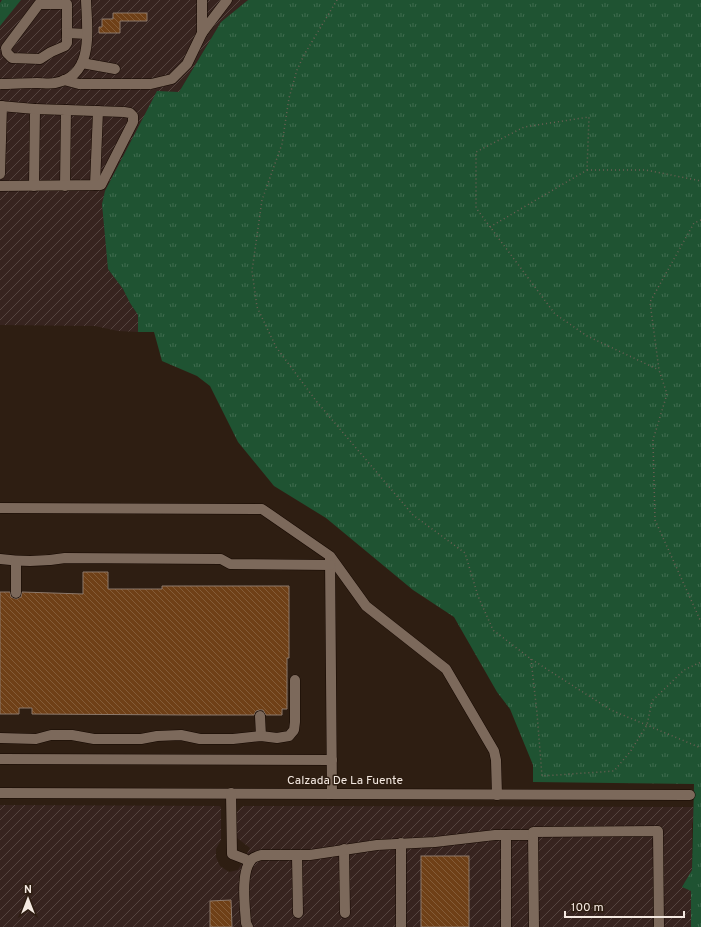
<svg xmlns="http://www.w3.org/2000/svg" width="701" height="927" font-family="Overpass,sans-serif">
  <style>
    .industrial { fill: url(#industrial-furrows) }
    .grass { fill: url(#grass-tufts) }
    .building { fill: url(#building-back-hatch); stroke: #8d796b }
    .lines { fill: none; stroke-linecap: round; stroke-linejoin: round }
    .minor-casing { stroke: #150801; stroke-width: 11 }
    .path { stroke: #6e6055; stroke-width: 1.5; stroke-dasharray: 1 3; stroke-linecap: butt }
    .minor { stroke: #7c695b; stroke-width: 10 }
    .labels { text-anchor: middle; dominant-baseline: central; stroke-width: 3; stroke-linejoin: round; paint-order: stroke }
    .street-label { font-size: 12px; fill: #f4e9e1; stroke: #2e1e12 }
  </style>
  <defs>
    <pattern id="industrial-furrows" width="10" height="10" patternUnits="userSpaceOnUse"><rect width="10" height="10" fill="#37241f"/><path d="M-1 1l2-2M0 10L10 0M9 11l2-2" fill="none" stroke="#55443f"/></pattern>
    <pattern id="grass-tufts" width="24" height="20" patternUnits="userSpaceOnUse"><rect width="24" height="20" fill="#1f5332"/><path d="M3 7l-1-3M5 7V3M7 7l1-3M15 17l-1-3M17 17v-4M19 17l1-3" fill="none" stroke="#406c4f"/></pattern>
    <pattern id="building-back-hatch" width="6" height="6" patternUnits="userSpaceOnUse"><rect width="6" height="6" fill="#6f4017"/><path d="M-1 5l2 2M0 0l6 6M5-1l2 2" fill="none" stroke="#845c38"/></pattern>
  </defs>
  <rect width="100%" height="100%" fill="#2e1e12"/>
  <g class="industrial">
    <polygon points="0,0 248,0 221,22 179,92 108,269 123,289 130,303 138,315 138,332 118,331 95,326 0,325"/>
    <polygon points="0,805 219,806 221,807 221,840 216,849 216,857 220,866 229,872 238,870 250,848 237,838 237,812 241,807 244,806 693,807 697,811 692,824 692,870 683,887 691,891 691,927 0,927"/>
  </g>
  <g class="grass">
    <polygon points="2,0 21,0 0,26 0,3"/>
    <polygon points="248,0 701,0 701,927 691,927 691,891 682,887 692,870 694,784 533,782 533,765 510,709 497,692 454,617 413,590 326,518 274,486 238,442 210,386 197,376 162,361 154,332 138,332 138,315 130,303 123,289 108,269 102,204 105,191 157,91 179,92 221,22"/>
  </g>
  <g class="building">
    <polygon points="113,13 147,13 147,21 120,21 120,33 99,33 99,27 102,27 102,19 113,19"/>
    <polygon points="83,572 108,572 108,589 162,589 162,586 289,586 289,658 287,658 287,709 282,709 282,715 266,715 263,710 260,710 256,711 254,715 187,715 32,714 32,708 19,708 19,714 0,714 0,592 10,592 11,597 16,599 21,597 22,592 83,594"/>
    <rect x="421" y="856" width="48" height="71"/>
    <polygon points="231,900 232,927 210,927 210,901"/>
  </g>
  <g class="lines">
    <defs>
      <g id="minor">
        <polygon points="39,4 67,4 67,43 65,46 51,52 40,59 12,58 7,53 6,48"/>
        <polyline points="67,33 87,34"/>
        <polyline points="202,33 227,0"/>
        <polyline points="82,63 115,69"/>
        <polyline points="64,80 79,84 151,84 172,79 187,64 202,33 202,0"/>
        <path d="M 0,84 C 12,84 25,83 37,83 C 43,83 49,84 55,83 C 95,76 87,29 86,0"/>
        <polyline points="0,106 35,109 34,186"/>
        <polyline points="35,109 66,110 65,186"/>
        <polyline points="0,174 2,106"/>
        <polyline points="95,185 98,111"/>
        <polyline points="0,186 101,185 133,122 133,116 130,113 124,112 66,110"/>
        <polyline points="0,508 262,509 330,556 366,606 446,669 494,751 496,760 497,795"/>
        <polyline points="330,558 332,794"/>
        <path d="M 0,559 C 22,562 43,562 65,558 L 221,559 L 230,564 L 330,565"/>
        <polyline points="16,593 16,562"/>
        <polyline points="260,716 261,736"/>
        <polyline points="0,738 36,739 51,735 72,735 94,739 141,739 157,736 181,735 200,739 233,739 261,736 277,738 289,736 294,730 295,722 295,680"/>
        <polyline points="0,759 332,760"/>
        <polyline points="0,793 690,795"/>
        <polyline points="231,793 232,854 245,859 249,863"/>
        <polyline points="506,835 506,927"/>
        <polyline points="401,843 401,927"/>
        <polyline points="344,849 345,913"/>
        <polyline points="297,856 298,913"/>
        <path d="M 248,927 L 246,923 C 245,907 240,871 252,859 C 254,857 258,856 261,855 L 310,855 L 377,845 L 435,842 L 495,835 L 528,835"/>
        <polyline points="534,927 533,832 658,831 659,927"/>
      </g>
    </defs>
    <use href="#minor" class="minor-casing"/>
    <g class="path">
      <polyline points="337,0 304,55 297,70 289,98 282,144 262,200 252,271 257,307 276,347 317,402 413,515 465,553 478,596 493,630 531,659 611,710 701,748"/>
      <polyline points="587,170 646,170 701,181"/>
      <polyline points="701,220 694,223 650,302 659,370 667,394 653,440 655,520 701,622"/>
      <polyline points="490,227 587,170 589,117 524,127 476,152 476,208 555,314 587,336 659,370"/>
      <polyline points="531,659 537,713 542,776 614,771 630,752 647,725 652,701 684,670 701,662"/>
    </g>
    <use href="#minor" class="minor"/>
  </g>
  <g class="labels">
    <g class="street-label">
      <text x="345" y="781">Calzada De La Fuente</text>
    </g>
  </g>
  <g transform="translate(28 899)" stroke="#2e1e12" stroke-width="3" paint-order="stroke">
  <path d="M0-3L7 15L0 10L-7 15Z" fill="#f4e9e1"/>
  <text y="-6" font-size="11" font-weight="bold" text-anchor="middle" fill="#f4e9e1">N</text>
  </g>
  <path d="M565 911v6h119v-6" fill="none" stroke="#f4e9e1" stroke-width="2"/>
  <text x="571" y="911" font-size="12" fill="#f4e9e1" stroke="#2e1e12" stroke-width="3" paint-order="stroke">100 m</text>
</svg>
